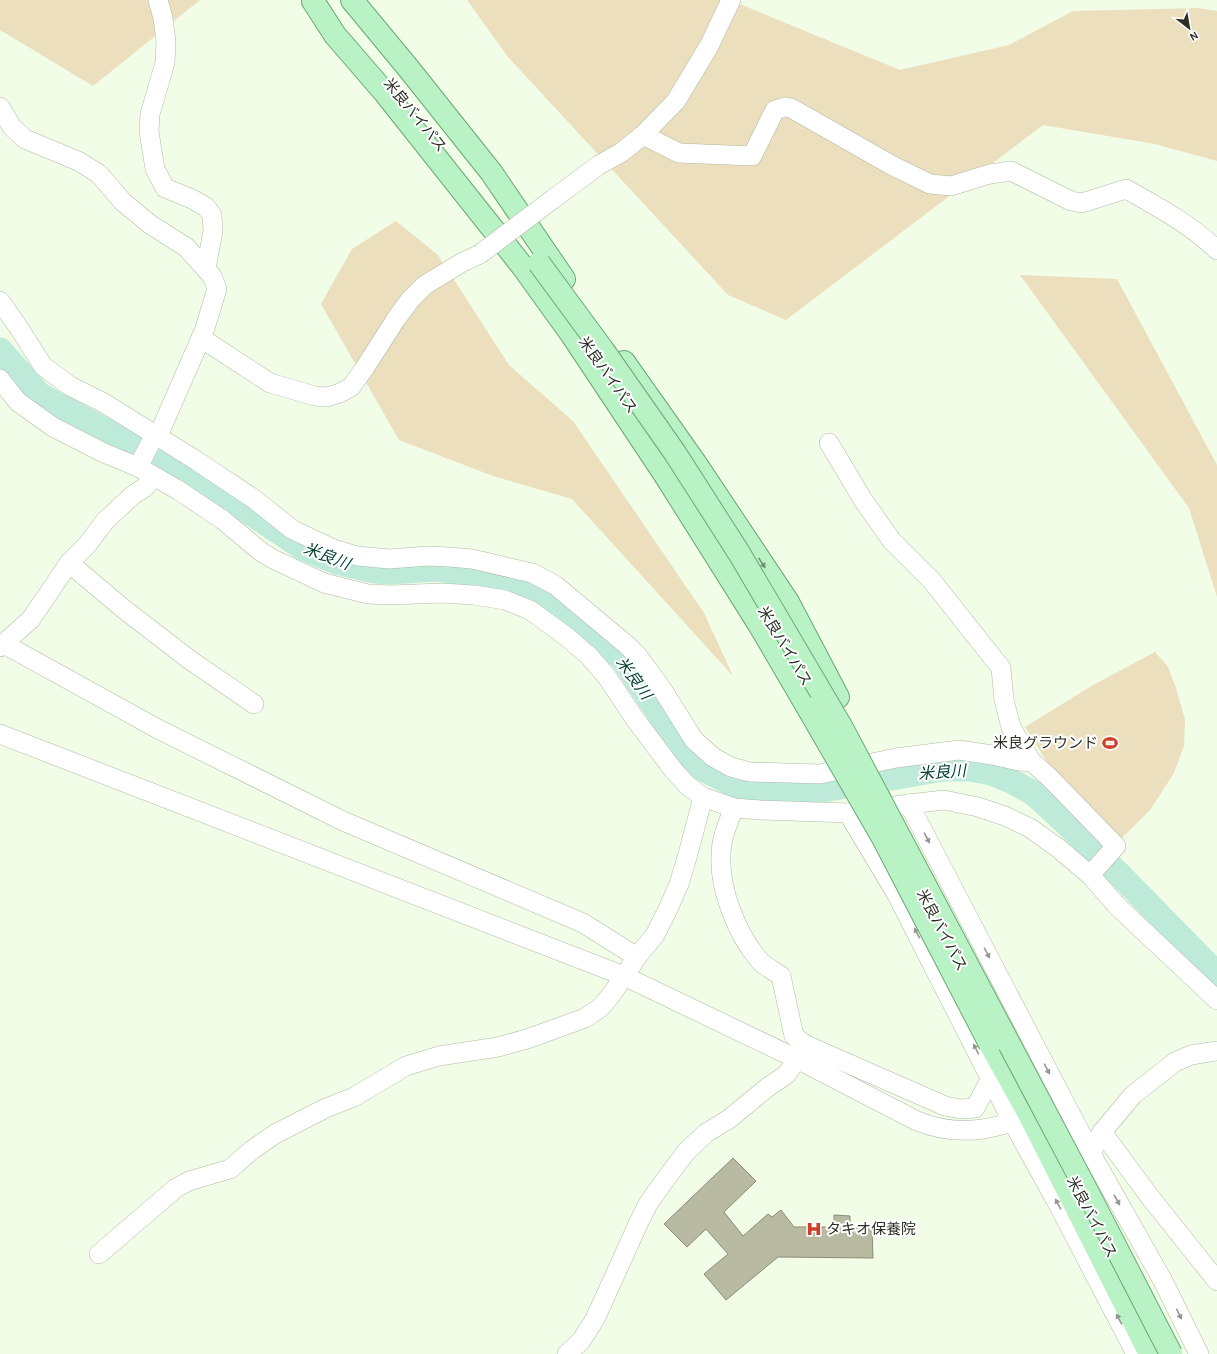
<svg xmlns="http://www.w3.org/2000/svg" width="1217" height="1354" font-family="Karla,'Noto Sans JP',sans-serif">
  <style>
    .green { fill: #ebdfbe }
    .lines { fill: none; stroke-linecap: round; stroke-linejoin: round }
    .river { stroke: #beebd9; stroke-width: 25 }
    .building { fill: #b9baa2; stroke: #8b8c75 }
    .minor-casing { stroke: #afbaa4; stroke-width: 20 }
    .major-casing { stroke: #69a874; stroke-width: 24 }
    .minor { stroke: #fff; stroke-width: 19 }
    .major { stroke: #b9f2c4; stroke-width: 22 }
    .minor-bridge-casing { stroke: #afbaa4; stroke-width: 20; stroke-linecap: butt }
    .major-bridge-casing { stroke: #69a874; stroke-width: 24; stroke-linecap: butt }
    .minor-bridge { stroke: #fff; stroke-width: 19 }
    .major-bridge { stroke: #b9f2c4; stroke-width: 22 }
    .oneway { fill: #729076 }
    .oneway2 { fill: #959793 }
    .labels { text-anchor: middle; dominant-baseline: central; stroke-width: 4; stroke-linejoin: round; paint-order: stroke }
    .street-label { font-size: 15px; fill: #2b2f27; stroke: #fff }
    .poi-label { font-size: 15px; fill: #2b2f27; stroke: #fff; text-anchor: end }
    .water-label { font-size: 16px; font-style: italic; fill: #064433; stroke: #fff }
  </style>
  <rect width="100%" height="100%" fill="#f1fde6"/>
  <g class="green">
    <polygon points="0,0 200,0 93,86 0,30"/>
    <polygon points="467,0 730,0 900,70 1009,45 1073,11 1198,8 1217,11 1217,161 1155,144 1043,125 786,320 728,295 508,57"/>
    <polygon points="396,221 438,255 509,365 573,421 704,613 733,676 572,499 493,476 399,440 321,304 352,249"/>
    <polygon points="1020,275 1117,279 1217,465 1217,597 1189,508"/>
    <polygon points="1155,652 1168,667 1176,688 1185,720 1184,746 1174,773 1150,810 1120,840 1050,767 1025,727 1093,685"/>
  </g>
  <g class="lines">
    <polyline class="river" points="0,350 40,395 153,456 195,476 303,548 336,562 375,571 390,572 436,569 520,582 537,589 622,658 681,746 699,767 736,786 762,790 823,790 943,769 971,769 991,773 1013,782 1033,793 1055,813 1118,873 1217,974"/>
  </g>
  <polygon class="building" points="733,1158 756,1181 724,1212 743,1236 768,1214 772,1217 781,1210 794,1227 834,1227 834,1215 850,1216 850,1228 872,1227 873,1258 778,1257 726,1300 704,1274 728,1254 706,1229 687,1247 664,1224"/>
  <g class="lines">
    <defs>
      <g id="minor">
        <polyline points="158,0 163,18 166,42 165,63 150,114 149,132 155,169 165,188 192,199 206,207 212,215 213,231 206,269"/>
        <polyline points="0,107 12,127 25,139 78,161 99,174 123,202 151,225 186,247 212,276 217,289 204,331 158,436 151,442 138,467"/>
        <polyline points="643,135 676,101 709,46 731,0"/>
        <path d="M 553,199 L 599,165 L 622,152 L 643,135 L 679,153 L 752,156 L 775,110 L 785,107 L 791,108 L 893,166 L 930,184 L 951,186 L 990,174 L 1011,171 L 1071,201 L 1082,203 L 1126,189 C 1158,207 1190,224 1217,250"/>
        <polyline points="0,301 17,325 43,366 70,386 104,403 197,461 254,499 293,530 334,549 357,556 389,559 428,556 449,557 472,559 532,573 555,585 628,646 637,655 662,689 694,740 713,757 731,767 750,772 820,774 896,758 959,750 992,755 1019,761 1032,762"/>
        <polyline points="201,338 270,383 315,396 327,397 340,393 351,387 366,366 396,319 410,300 425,285 461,263 480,254"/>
        <polyline points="0,379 18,402 53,427 104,453 138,467 178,490 223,520 260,551 273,559 324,583 368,594 391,595 442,593 474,595 505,600 530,610 567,637 590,657 607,677 635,719 674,771 688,786 703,797 734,808 760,810 848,813 909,804 944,800 978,807 1005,816 1030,828 1058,848 1090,875 1117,906 1217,1000"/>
        <polyline points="829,443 863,500 892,541 932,581 1001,668 1004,700 1011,727 1024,750 1032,762 1050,778 1116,846 1090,875"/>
        <polyline points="69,563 125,610 190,660 254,704"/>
        <polyline points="4,644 158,729 343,821 583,923 637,957"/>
        <polyline points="0,647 31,619 69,563 87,545 105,521 133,495 144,488 154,477"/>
        <path d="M 0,734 L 624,976 L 797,1059 L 917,1121 C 962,1139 1001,1129 1043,1109"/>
        <polyline points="909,804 1091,1153"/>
        <path d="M 734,808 C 728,823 721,838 721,855 C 719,889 737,934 759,960 C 764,966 774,971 781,976 L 794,1036 L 806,1045 L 945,1106 L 961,1109 L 975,1108 L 991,1078"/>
        <polyline points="848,813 897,895 1012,1121 1059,1206 1136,1354"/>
        <polyline points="1102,1132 1150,1197 1217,1281"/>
        <polyline points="1095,1161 1091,1153 1102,1132 1133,1095 1175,1062 1191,1055 1217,1051"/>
        <polyline points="1098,1166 1163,1281 1199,1354"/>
        <polyline points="99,1254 176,1188 189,1181 230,1169 252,1150 275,1134 326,1108 354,1097 406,1066 439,1056 498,1047 527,1039 585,1018 600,1008 612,994 637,957 655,935 668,909 679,884 688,854 703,797"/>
        <polyline points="567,1354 581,1341 595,1319 639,1222 648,1204 662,1184 686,1152 706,1133 729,1119 768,1087 787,1074 804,1048"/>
      </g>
      <g id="major">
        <polyline points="352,0 409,69 491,172 564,279"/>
        <polyline points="313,1 335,35 385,93 523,267 572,335 665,475 760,626 808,708"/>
        <polyline points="624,362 696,464 788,602 838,697"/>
        <polyline points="990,1044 1030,1116 1150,1354"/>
      </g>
    </defs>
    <use href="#minor" class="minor-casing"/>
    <use href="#major" class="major-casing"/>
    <use href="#minor" class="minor"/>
    <use href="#major" class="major"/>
    <defs>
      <polyline id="minor-bridge" points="480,254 553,199"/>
      <g id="major-bridge">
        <polyline points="539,263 603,350 675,453 739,553 841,726 1087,1191 1171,1354"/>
        <polyline points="808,708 883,838 990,1044"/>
      </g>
    </defs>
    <use href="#minor-bridge" class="minor-bridge-casing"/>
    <use href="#major-bridge" class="major-bridge-casing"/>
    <use href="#minor-bridge" class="minor-bridge"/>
    <use href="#major-bridge" class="major-bridge"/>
  </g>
  <defs><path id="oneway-solid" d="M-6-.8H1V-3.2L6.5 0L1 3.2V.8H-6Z"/></defs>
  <use class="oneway" href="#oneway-solid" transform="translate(762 563) rotate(56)"/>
  <g class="oneway2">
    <use href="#oneway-solid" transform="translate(927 838) rotate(62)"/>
    <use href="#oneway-solid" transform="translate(917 933) rotate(-117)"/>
    <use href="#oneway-solid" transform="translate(987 953) rotate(62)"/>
    <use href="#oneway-solid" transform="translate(976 1049) rotate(-117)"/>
    <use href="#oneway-solid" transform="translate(1047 1069) rotate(62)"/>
    <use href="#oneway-solid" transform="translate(1117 1200) rotate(61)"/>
    <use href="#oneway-solid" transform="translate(1058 1204) rotate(-118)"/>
    <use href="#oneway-solid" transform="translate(1179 1314) rotate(64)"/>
    <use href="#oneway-solid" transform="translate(1119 1319) rotate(-118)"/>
  </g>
  <defs>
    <symbol id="stadium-bare" viewBox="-9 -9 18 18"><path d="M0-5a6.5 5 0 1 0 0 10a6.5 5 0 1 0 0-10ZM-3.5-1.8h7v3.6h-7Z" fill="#cd412a" stroke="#fff" stroke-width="2.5" paint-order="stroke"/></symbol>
    <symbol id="hospital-bare" viewBox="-9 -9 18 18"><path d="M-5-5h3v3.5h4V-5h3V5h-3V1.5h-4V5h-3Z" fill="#cd412a" stroke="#fff" stroke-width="2.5" paint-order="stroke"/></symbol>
  </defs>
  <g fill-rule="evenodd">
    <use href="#stadium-bare" x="1099" y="732" width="22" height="22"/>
    <use href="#hospital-bare" x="803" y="1218" width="22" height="22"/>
  </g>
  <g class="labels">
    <g class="street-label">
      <text transform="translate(415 115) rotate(51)">米良バイパス</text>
      <text transform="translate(608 375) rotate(55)">米良バイパス</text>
      <text transform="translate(785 646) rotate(59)">米良バイパス</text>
      <text transform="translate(942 930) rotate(62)">米良バイパス</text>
      <text transform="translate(1092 1217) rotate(62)">米良バイパス</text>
    </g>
    <g class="poi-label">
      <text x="1098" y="743">米良グラウンド</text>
      <text x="826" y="1229" text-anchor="start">タキオ保養院</text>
    </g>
    <g class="water-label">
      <text transform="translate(327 556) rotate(21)">米良川</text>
      <text transform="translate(634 678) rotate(54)">米良川</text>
      <text transform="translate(942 772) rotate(-4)">米良川</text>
    </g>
  </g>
  <g transform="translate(1189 28) rotate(149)" stroke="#ffffff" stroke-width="3" paint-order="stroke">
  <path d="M0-3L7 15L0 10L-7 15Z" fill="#2b2f27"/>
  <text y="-6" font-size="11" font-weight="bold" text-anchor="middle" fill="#2b2f27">N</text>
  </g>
</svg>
